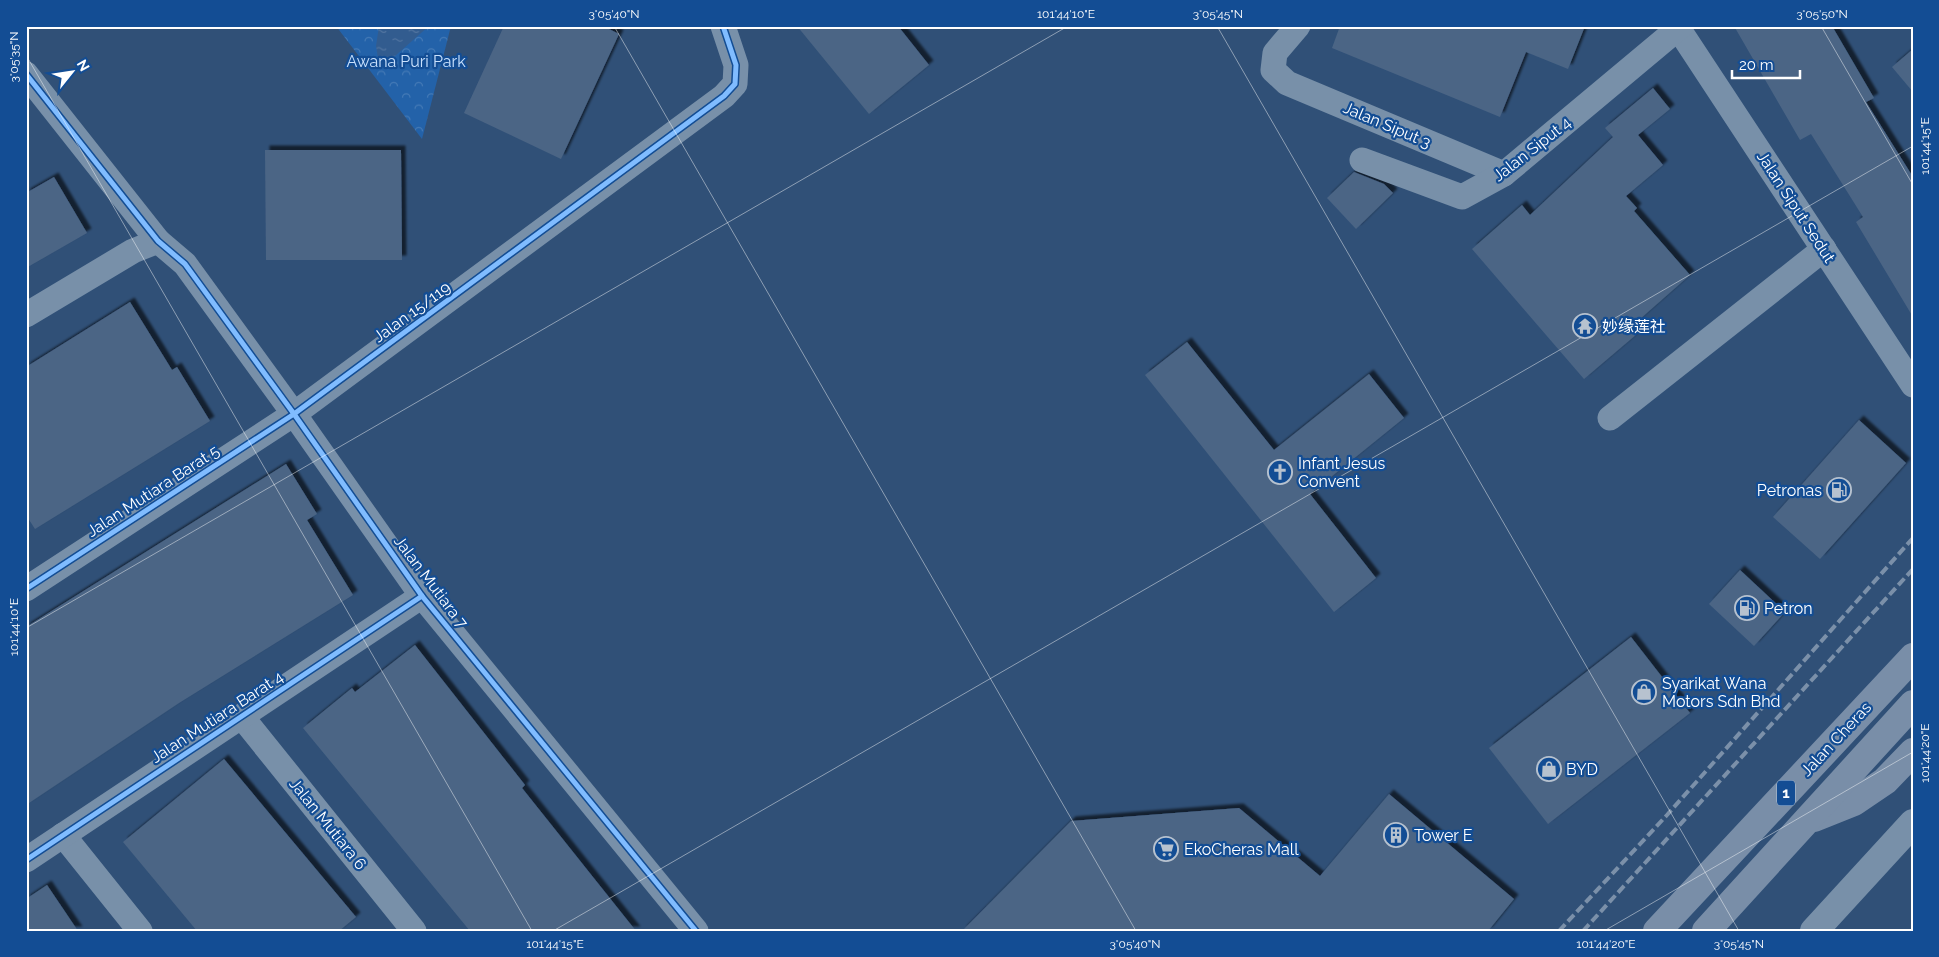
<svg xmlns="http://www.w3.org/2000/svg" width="1939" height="957" font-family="Raleway,'Noto Sans SC',sans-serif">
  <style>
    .park { fill: url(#park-crowns) }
    .water { fill: url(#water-ripples) }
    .building { fill: #4b6585; filter: url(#shadow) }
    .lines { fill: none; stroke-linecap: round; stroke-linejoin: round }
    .minor { stroke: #7890a9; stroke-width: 25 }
    .tertiary { stroke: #7890a9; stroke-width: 28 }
    .trunk { stroke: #798ea8; stroke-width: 28 }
    .rail { stroke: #7b90a9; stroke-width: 4; stroke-dasharray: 9 4; stroke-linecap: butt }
    .cycleway-casing { stroke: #134d94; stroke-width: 8 }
    .cycleway { stroke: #80bcff; stroke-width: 5 }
    .ticks { fill: none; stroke: #fff; stroke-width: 1; stroke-opacity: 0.45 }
    .labels { text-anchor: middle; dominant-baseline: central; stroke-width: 4.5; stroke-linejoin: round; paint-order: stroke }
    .shield { fill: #134d94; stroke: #b8cadf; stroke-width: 1 }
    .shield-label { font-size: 15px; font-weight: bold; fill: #fff }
    .park-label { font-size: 16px; fill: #c9e1fd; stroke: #134d94 }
    .street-label { font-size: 16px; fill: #fff; stroke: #134d94 }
    .poi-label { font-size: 16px; fill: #fff; stroke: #134d94; text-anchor: start }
    .neatline { fill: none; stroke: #fff; stroke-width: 2 }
    .ticks-label { font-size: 12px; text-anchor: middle; fill: #fff }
  </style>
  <defs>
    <pattern id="park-crowns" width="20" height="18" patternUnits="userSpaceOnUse" patternTransform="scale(1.25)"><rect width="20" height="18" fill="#2362a9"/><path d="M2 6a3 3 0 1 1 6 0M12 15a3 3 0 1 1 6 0" fill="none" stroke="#447ab6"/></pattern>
    <pattern id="water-ripples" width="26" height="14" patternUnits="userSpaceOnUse" patternTransform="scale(1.25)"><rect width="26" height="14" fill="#325c8f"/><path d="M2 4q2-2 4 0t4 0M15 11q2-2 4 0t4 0" fill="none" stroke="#5174a0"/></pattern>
    <filter id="shadow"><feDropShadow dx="4.5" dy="-4.5" stdDeviation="1" flood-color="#0009"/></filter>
  </defs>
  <rect width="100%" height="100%" fill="#305077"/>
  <polygon class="park" points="336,26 451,26 422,139"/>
  <polygon class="water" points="379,26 429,26 386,64 379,65 376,46"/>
  <g class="building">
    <polygon points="504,26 603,26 619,34 561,159 464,113"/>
    <polygon points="797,26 898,26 929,65 869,114"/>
    <polygon points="1340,26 1585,26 1568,69 1526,52 1500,117 1332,48"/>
    <polygon points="1734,26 1832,26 1874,98 1866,102 1913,177 1913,317 1856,222 1863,217 1811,134 1800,140"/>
    <polygon points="1913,49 1913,92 1892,67"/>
    <polygon points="1653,88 1670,109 1638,135 1663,165 1626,196 1637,208 1634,211 1690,275 1631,327 1637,334 1584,379 1472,249 1522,205 1530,215 1613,137 1605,128"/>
    <polygon points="265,150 401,150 402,260 266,260"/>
    <polygon points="1354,172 1384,184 1393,193 1356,229 1327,198"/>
    <polygon points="54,177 87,233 26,268 26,193"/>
    <polygon points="130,302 172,370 177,367 210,421 35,529 26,515 26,367"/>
    <polygon points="1187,342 1274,450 1369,374 1404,418 1310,494 1376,578 1334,612 1145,375"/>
    <polygon points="1859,420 1906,463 1820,559 1773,517"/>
    <polygon points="286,464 317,514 307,520 353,595 179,703 26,805 26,627"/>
    <polygon points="1740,570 1785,612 1754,646 1709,604"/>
    <polygon points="1631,637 1690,713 1548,824 1489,748"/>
    <polygon points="415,645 525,785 522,788 636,931 470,931 303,728 352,688 355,692"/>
    <polygon points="224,759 356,917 339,931 197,931 123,842"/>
    <polygon points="1389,794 1514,899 1488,931 962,931 1071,821 1239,808 1320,876"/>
    <polygon points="47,885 78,931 26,931 26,899"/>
  </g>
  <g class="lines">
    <g class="minor">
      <polyline points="1298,26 1275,53 1273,70 1287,83 1504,174"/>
      <polyline points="1673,26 1678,28 1913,385"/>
      <polyline points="26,74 158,241 185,264 294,414 422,596 696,931"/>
      <polyline points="1362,160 1462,197 1504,174 1681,26"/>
      <polyline points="26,315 133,251 158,241"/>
      <polyline points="1610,418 1824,249"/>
      <polyline points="26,589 294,414 724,96 735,84 736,65 723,26"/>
      <polyline points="242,717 414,931"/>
      <polyline points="63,835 140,931"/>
      <polyline points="26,860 422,596"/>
    </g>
    <polyline class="tertiary" points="1814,931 1913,823"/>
    <g class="trunk">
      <polyline points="1814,818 1854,802 1885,781 1913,752"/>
      <polyline points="1657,931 1913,657"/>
      <polyline points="1706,931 1913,704"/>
    </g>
    <g class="rail">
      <polyline points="1559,931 1667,815 1913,538"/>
      <polyline points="1583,931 1913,569"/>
    </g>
    <defs>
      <g id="cycleway">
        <polyline points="26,74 158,241 185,264 294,414 422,596 696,931"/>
        <polyline points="26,589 294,414 724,96 735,84 736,65 723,26"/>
        <polyline points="26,860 422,596"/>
      </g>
    </defs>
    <use href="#cycleway" class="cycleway-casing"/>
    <use href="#cycleway" class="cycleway"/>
  </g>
  <path class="ticks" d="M 614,26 L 1136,931M 1217,26 L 1739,931M 1821,26 L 1913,185M 26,55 L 532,931M 26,628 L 1068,26M 553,931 L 1913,146M 1604,931 L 1913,752"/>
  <defs>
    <symbol id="temple-ring" viewBox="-11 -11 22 22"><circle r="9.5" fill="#134d94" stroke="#b7c2cf" stroke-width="1.5"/><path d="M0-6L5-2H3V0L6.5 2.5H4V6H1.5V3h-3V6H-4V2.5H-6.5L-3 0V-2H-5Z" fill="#b7c2cf"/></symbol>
    <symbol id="church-ring" viewBox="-11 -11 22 22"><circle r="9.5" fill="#134d94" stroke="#b7c2cf" stroke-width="1.5"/><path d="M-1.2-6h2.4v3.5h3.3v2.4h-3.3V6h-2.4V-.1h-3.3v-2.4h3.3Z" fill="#b7c2cf"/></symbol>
    <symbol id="fuel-ring" viewBox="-11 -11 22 22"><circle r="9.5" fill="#134d94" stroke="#b7c2cf" stroke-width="1.5"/><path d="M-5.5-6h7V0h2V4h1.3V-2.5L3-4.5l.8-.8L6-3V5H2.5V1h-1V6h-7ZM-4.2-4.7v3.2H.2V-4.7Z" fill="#b7c2cf"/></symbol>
    <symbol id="shop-ring" viewBox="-11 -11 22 22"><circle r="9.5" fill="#134d94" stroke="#b7c2cf" stroke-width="1.5"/><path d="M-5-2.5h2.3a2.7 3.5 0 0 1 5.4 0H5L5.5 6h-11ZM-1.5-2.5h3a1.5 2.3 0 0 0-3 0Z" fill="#b7c2cf"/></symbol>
    <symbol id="building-ring" viewBox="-11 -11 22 22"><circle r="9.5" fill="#134d94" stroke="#b7c2cf" stroke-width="1.5"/><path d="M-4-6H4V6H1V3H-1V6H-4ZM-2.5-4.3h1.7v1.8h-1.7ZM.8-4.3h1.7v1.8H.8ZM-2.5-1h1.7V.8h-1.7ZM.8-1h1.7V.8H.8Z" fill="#b7c2cf"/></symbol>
    <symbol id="supermarket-ring" viewBox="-11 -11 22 22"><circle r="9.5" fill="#134d94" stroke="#b7c2cf" stroke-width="1.5"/><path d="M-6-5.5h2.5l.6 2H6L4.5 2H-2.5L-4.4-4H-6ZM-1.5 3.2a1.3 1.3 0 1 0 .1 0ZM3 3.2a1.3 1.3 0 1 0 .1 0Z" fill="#b7c2cf"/></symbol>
  </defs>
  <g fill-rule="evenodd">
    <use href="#temple-ring" x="1571" y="312" width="28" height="28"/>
    <use href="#church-ring" x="1266" y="458" width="28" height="28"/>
    <use href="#fuel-ring" x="1825" y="476" width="28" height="28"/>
    <use href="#fuel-ring" x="1733" y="594" width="28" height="28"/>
    <use href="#shop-ring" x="1630" y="678" width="28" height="28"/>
    <use href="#shop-ring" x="1535" y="755" width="28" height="28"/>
    <use href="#building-ring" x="1382" y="821" width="28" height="28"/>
    <use href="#supermarket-ring" x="1152" y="835" width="28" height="28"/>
  </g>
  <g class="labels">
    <rect class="shield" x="1777" y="780.5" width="18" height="25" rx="4"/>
    <g class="shield-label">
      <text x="1786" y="793">1</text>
    </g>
    <g class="park-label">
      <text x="406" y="61">Awana Puri Park</text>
    </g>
    <g class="street-label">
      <text transform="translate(1387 125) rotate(23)">Jalan Siput 3</text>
      <text transform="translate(1532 149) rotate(-38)">Jalan Siput 4</text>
      <text transform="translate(1796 207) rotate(57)">Jalan Siput Sedut</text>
      <text transform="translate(412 312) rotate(-36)">Jalan 15/119</text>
      <text transform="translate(153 491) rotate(-33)">Jalan Mutiara Barat 5</text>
      <text transform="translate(431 582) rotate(53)">Jalan Mutiara 7</text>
      <text transform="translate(217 717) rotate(-33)">Jalan Mutiara Barat 4</text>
      <text transform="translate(1836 739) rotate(-47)">Jalan Cheras</text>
      <text transform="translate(328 824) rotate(51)">Jalan Mutiara 6</text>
    </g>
    <g class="poi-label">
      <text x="1602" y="326">妙缘莲社</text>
      <text x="1298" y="463">Infant Jesus<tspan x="1298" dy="18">Convent</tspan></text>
      <text x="1822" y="490" text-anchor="end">Petronas</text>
      <text x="1764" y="608">Petron</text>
      <text x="1662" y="683">Syarikat Wana<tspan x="1662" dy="18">Motors Sdn Bhd</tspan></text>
      <text x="1566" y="769">BYD</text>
      <text x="1414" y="835">Tower E</text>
      <text x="1184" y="849">EkoCheras Mall</text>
    </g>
  </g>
  <rect width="1939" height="957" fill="none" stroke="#134d94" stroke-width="55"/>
  <g transform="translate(72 72) rotate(60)" stroke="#134d94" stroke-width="4" paint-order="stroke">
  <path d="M0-4L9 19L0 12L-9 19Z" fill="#ffffff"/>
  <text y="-8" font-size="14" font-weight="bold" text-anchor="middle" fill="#ffffff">N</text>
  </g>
  <path d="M1732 70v8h68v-8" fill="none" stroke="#ffffff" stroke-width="2.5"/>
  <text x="1739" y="70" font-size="15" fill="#ffffff" stroke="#134d94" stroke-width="4" paint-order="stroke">20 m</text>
  <rect x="28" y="28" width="1884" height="902" class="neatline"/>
  <g class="ticks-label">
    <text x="614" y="18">3°05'40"N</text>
    <text x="1066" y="18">101°44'10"E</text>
    <text x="1218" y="18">3°05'45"N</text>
    <text x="1822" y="18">3°05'50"N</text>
    <text transform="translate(14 57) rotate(-90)" y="4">3°05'35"N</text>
    <text transform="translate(1925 146) rotate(-90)" y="4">101°44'15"E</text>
    <text transform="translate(14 627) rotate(-90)" y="4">101°44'10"E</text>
    <text transform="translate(1925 753) rotate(-90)" y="4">101°44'20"E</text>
    <text x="555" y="948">101°44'15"E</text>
    <text x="1135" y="948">3°05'40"N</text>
    <text x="1606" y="948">101°44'20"E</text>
    <text x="1739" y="948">3°05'45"N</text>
  </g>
</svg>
